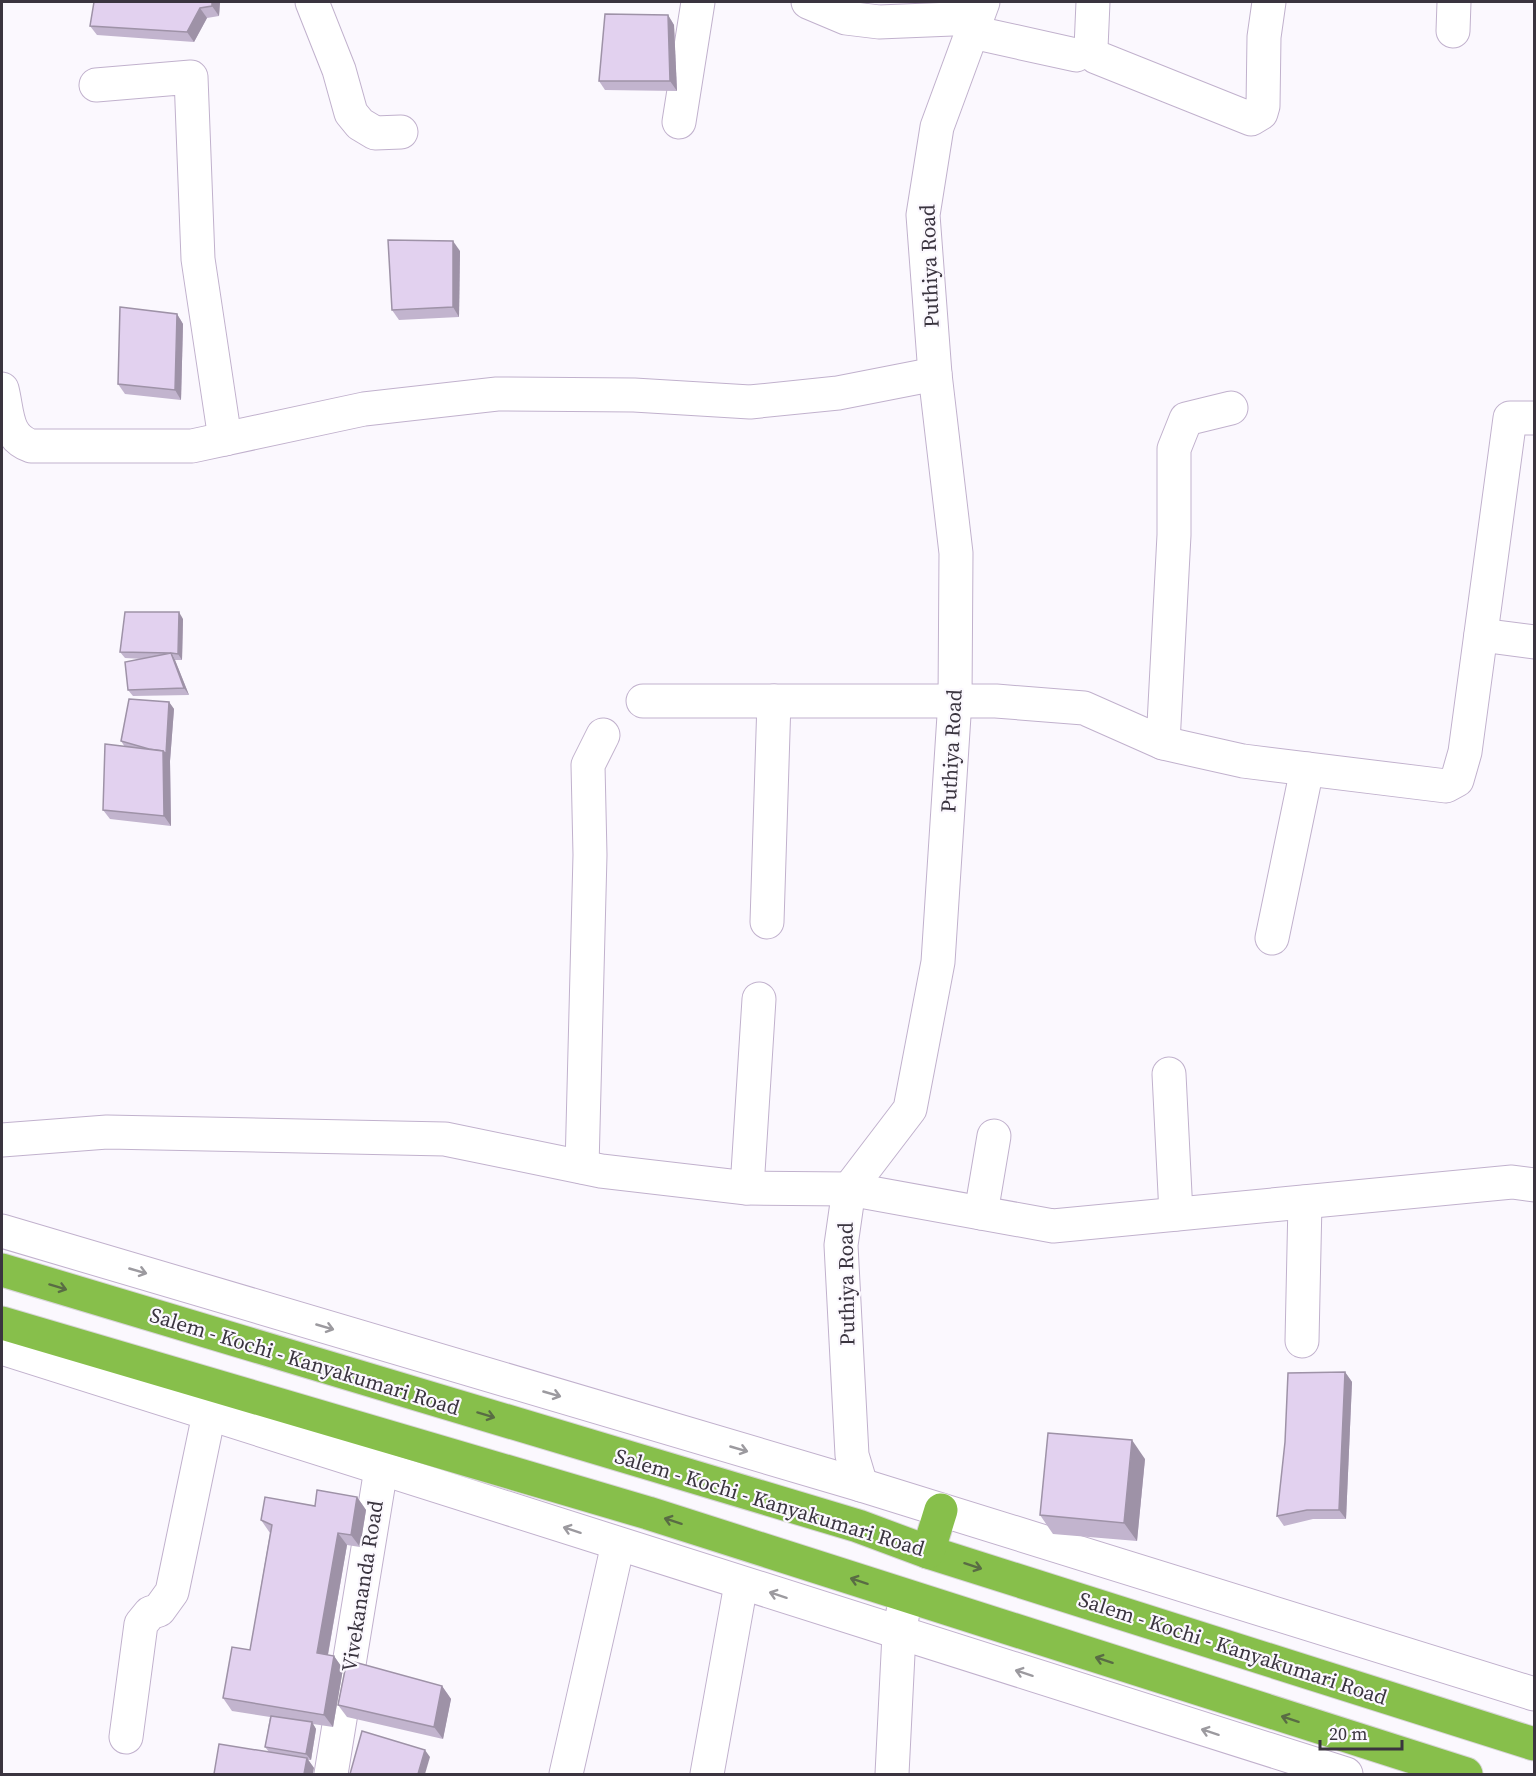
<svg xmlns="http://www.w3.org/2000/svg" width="1536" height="1776" font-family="'Source Serif 4',serif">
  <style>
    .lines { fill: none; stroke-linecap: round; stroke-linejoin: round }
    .minor-casing { stroke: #c1b1cd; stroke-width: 35 }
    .highway-casing { stroke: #d8d6d9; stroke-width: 35 }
    .minor { stroke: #fff; stroke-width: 33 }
    .highway { stroke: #87bf4b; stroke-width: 33 }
    .wall { fill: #c2b4ce }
    .shaded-wall { fill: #9e92a7 }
    .building { fill: #e2d1ef; stroke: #9e92a7; stroke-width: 1.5 }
    .oneway { stroke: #9c9a9f }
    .oneway2 { stroke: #596c44 }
    .labels { text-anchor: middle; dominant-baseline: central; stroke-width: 4.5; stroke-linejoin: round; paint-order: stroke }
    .street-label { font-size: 21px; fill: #3a343f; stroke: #fbf8fe }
  </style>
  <rect width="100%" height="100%" fill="#fbf8fe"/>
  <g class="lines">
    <defs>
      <g id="minor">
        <polyline points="312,2 339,70 351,113 360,124 375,133 401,132"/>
        <polyline points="808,2 846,18 879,22 977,18"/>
        <polyline points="1093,2 1091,48 1096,57 1251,119 1261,113 1263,106 1264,37 1269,2"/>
        <polyline points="1453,31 1454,2"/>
        <polyline points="972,32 1076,55"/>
        <polyline points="96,85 191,77 198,259 225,439"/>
        <polyline points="679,122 698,2"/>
        <path d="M 2,389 C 8,412 5,437 31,446 L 192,446 L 364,409 L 497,394 L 634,395 L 750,402 L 838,393 L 935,374"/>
        <polyline points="1481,635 1534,642"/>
        <polyline points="643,701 996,701 1084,708 1163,743 1174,535 1174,449 1186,419 1231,408"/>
        <polyline points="1163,743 1243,761 1446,786 1457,780 1465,752 1510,418 1534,418"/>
        <polyline points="767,922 774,701"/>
        <polyline points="1272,938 1307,769"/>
        <polyline points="1169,1074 1176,1214"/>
        <polyline points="2,1140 107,1132 445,1139 601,1171 747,1188 849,1189 1053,1226 1512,1182 1534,1185"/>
        <polyline points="582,1167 590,855 588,765 603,735"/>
        <polyline points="747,1188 759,999"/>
        <polyline points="981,1213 994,1136"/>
        <polyline points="2,1231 861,1485 1534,1694"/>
        <polyline points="1302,1341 1305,1202"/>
        <polyline points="2,1348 1346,1774"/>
        <polyline points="861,1485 852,1455 841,1245 849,1189 910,1109 938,962 955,700 956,553 935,374 923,215 937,127 983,2"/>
        <polyline points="126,1737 141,1624 150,1613 159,1610 172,1592 209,1414"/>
        <polyline points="331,1774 381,1469"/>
        <polyline points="566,1774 618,1544"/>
        <polyline points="707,1774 741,1584"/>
        <polyline points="892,1774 899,1634 903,1612"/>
      </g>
      <g id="highway">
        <polyline points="2,1270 858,1526 928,1552 1534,1744"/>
        <polyline points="2,1323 648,1513 1466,1774"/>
        <polyline points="928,1552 941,1510"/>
      </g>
    </defs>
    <use href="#minor" class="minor-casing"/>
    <use href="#highway" class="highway-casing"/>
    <use href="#minor" class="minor"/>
    <use href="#highway" class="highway"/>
  </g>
  <g class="wall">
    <polygon points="94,2 220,2 219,16 207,18 194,42 97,35 90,26"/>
    <polygon points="668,15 674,25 677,91 605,90 599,81"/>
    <polygon points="460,251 459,317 399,320 392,310"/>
    <polygon points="177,314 183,324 181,400 125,394 118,384"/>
    <polygon points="183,619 182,660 175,660 189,695 133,696 128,690 143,659 125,658 120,652"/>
    <polygon points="169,702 174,709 170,761 171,826 110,819 103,810 125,747 121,741"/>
    <polygon points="1345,1372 1352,1382 1346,1519 1313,1519 1284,1526 1277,1516"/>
    <polygon points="1145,1459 1137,1541 1053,1534 1040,1515"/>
    <polygon points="357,1497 366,1510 360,1547 347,1545 328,1655 334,1656 343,1669 333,1727 313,1724 316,1729 311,1760 308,1760 314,1768 269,1752 265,1747 270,1717 232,1711 223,1698 250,1650 270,1533 261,1520"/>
    <polygon points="442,1686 451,1699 443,1739 347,1717 338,1705"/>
  </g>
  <g class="shaded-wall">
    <polygon points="212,2 220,2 219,16 212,6"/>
    <polygon points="200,8 207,18 194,42 187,32"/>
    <polygon points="668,15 674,25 677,91 670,81"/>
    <polygon points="453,241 460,251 459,317 453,307"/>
    <polygon points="177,314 183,324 181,400 175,390"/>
    <polygon points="179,612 183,619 182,660 178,654"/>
    <polygon points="171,653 175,660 189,695 184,688"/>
    <polygon points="169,702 174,709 170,761 171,826 164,816 163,751"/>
    <polygon points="1345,1372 1352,1382 1346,1519 1339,1510"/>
    <polygon points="1132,1440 1145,1459 1137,1541 1124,1523"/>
    <polygon points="357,1497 366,1510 360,1547 351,1535"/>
    <polygon points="338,1533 347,1545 326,1665 317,1653"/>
    <polygon points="334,1656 343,1669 333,1727 324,1715"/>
    <polygon points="442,1686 451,1699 443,1739 434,1727"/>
    <polygon points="312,1722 316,1729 311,1760 306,1754"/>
    <polygon points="425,1750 430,1757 425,1774 418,1774"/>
    <polygon points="307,1758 314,1768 313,1774 304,1774"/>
  </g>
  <g class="building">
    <polygon points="94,2 212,2 212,6 200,8 187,32 90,26"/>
    <polygon points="605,14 668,15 670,81 599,81"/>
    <polygon points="388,240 453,241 453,307 392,310"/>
    <polygon points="120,307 177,314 175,390 118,384"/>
    <polygon points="125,612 179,612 178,654 171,653 184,688 128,690 125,662 171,653 120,652"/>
    <polygon points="129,699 169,702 166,754 163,751 149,749 121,741"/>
    <polygon points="105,744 163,751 164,816 103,810"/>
    <polygon points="1345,1372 1339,1510 1307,1510 1277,1516 1285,1442 1288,1373"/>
    <polygon points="1048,1433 1132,1440 1124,1523 1040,1515"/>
    <polygon points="317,1490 357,1497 351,1535 338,1533 317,1653 334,1656 324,1715 223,1698 232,1647 250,1650 272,1525 261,1520 265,1497 315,1506"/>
    <polygon points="347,1660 442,1686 434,1727 338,1705"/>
    <polygon points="271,1716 312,1722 306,1754 265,1747"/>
    <polygon points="362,1731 425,1750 418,1774 350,1774"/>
    <polygon points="219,1744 307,1758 304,1774 214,1774"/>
  </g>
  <defs><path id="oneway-shaft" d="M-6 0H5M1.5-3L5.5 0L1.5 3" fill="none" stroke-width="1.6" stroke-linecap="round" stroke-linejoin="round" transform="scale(1.5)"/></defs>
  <g class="oneway">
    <use href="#oneway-shaft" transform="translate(138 1271) rotate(16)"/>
    <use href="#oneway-shaft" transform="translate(325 1327) rotate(16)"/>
    <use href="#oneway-shaft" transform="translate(552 1394) rotate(16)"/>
    <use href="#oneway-shaft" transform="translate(739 1449) rotate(16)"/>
    <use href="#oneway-shaft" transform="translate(572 1530) rotate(-162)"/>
    <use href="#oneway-shaft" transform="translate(778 1595) rotate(-162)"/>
    <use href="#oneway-shaft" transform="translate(1024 1673) rotate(-162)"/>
    <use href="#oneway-shaft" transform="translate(1210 1732) rotate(-162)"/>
  </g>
  <g class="oneway2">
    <use href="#oneway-shaft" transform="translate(58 1287) rotate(17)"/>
    <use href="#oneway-shaft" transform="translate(486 1415) rotate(17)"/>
    <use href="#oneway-shaft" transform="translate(673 1521) rotate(-162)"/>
    <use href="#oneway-shaft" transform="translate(973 1566) rotate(18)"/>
    <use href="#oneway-shaft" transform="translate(859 1581) rotate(-162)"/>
    <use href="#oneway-shaft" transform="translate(1104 1660) rotate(-162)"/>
    <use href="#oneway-shaft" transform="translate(1290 1719) rotate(-162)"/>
  </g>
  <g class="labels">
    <g class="street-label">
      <text transform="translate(929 266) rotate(-92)">Puthiya Road</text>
      <text transform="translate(951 751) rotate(-87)">Puthiya Road</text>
      <text transform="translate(846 1284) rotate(-91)">Puthiya Road</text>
      <text transform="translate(305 1361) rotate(17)">Salem - Kochi - Kanyakumari Road</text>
      <text transform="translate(770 1502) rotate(17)">Salem - Kochi - Kanyakumari Road</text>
      <text transform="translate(362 1586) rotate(-81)">Vivekananda Road</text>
      <text transform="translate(1233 1648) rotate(18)">Salem - Kochi - Kanyakumari Road</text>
    </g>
  </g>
  <rect width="1536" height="1776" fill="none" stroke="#3a343f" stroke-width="6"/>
  <path d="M1320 1740v9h82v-9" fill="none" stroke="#3a343f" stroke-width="3"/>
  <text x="1329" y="1740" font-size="18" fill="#3a343f" stroke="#fbf8fe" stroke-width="4.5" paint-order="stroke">20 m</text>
</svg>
